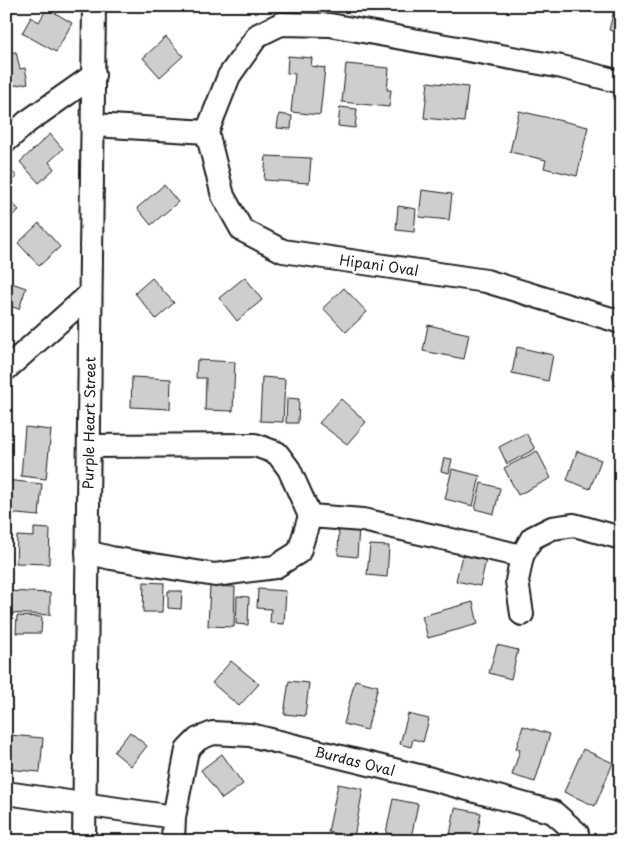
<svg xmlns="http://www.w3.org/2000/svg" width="627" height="847" font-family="'Playpen Sans',sans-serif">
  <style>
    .building { fill: #cecece; stroke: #1c1c1c }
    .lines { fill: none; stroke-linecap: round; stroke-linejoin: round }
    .minor-casing { stroke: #1c1c1c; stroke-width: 26 }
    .minor { stroke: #fff; stroke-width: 22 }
    .labels { text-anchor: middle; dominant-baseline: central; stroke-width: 5; stroke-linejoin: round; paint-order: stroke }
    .street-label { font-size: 14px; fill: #1c1c1c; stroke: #fff }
  </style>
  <rect width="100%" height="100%" fill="#fff"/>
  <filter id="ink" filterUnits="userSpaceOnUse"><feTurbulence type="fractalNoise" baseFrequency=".02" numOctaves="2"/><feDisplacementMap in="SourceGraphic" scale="10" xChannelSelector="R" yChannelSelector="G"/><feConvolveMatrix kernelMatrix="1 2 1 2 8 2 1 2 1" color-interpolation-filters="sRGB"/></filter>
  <g filter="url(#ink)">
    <g class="building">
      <polygon points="615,6 621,6 621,33 609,30"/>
      <polygon points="47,8 72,23 56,52 22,33 31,17 39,22"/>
      <polygon points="166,37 183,56 160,77 143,58"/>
      <polygon points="16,52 20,69 25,68 28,83 6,87 6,53"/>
      <polygon points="288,56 312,58 311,66 325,68 320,115 291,112 295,74 287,73"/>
      <polygon points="346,64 389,68 387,90 391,90 389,107 342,102"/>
      <polygon points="428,82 468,87 464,122 424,118"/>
      <polygon points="340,107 357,109 355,128 338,126"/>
      <polygon points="519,111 588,127 577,176 544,168 546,160 510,152"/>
      <polygon points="279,114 292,116 291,129 277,128"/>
      <polygon points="50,134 63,149 49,162 54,169 39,183 20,162"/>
      <polygon points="266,156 311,158 309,183 264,180"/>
      <polygon points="11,170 17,177 8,185 6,175"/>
      <polygon points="164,185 178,202 151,225 137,208"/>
      <polygon points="422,190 452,194 449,220 419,217"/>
      <polygon points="6,196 19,210 6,221"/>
      <polygon points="398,206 416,209 414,232 396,230"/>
      <polygon points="39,223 60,247 39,266 18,243"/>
      <polygon points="245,277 262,300 237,321 219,298"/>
      <polygon points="152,278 174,303 156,319 135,293"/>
      <polygon points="6,281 26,288 19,309 6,305"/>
      <polygon points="344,288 367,312 346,332 323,308"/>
      <polygon points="428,325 469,334 464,359 423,351"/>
      <polygon points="517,347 553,355 548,381 512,373"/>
      <polygon points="197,360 235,362 233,411 205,410 206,378 196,378"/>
      <polygon points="621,371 621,398 612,374"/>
      <polygon points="132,377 171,379 170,409 131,407"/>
      <polygon points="262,377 285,379 283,422 260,421"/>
      <polygon points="287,398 299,399 298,423 286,423"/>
      <polygon points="341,399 366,422 347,444 319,423"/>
      <polygon points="25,427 51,430 46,479 21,476"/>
      <polygon points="526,433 535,449 507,464 499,447"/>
      <polygon points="537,451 551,478 518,495 504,468"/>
      <polygon points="577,451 601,460 590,489 567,480"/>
      <polygon points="444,458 452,459 449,473 441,471"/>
      <polygon points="452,469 480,476 473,506 445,499"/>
      <polygon points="6,480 42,484 39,516 6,513"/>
      <polygon points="481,483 500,488 494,514 475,509"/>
      <polygon points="339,526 359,527 357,557 338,555"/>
      <polygon points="34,528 50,529 49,564 16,563 17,536 34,537"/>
      <polygon points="370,545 389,546 387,577 367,575"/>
      <polygon points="462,555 486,560 480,586 456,581"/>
      <polygon points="144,582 164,583 163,612 143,612"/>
      <polygon points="210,586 235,587 234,627 208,626"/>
      <polygon points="258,589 286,591 284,624 270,623 271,609 257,608"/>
      <polygon points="6,591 50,593 50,615 6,613"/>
      <polygon points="168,591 182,591 181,609 168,608"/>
      <polygon points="237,596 249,597 248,625 236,624"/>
      <polygon points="473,602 478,624 428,638 422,616"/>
      <polygon points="17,616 42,617 41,633 16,633"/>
      <polygon points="497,645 518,650 511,679 489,673"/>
      <polygon points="231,661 259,684 239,706 212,683"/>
      <polygon points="355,680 378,686 367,730 344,724"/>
      <polygon points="289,681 309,683 305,716 284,714"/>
      <polygon points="408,714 429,719 423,742 413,739 411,747 400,744"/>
      <polygon points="523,726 550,734 535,782 512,775 520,750 516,749"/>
      <polygon points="130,732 147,746 131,766 114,752"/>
      <polygon points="9,735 43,738 40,772 6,769"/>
      <polygon points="583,749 613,763 595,806 564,792"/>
      <polygon points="222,754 243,784 222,799 201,770"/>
      <polygon points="338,784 363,789 354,837 328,832"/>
      <polygon points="393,799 418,804 411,838 386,833"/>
      <polygon points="455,808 481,813 476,841 449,841"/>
    </g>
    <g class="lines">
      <defs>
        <g id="minor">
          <polyline points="94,125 207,132 229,76 258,35 281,24 330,25 562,67 621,82"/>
          <polyline points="207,132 223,196 242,230 283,251 486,281 621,322"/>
          <polyline points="6,141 27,122 94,75"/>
          <polyline points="6,369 90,294"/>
          <polyline points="89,446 255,445 277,453 289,469 310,516"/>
          <polyline points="87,552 111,558 215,575 275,567 299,552 310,516 363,520 522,556 532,538 552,528 574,525 621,538"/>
          <polyline points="522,614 517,581 522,556"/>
          <polyline points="6,793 174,817"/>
          <polyline points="84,841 94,6"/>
          <polyline points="173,841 174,817 187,750 198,739 213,733 250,735 431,779 553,812 577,833 578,841"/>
        </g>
      </defs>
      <use href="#minor" class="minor-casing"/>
      <use href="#minor" class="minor"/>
    </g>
  </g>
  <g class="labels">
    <g class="street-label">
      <text transform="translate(379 265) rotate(8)">Hipani Oval</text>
      <text transform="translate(89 423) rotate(-89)">Purple Heart Street</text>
      <text transform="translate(355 761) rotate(14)">Burdas Oval</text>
    </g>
  </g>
  <rect width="627" height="847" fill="none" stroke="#fff" stroke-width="25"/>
  <rect x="12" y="12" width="602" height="822" fill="none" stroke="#1c1c1c" stroke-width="2" filter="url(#ink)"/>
</svg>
